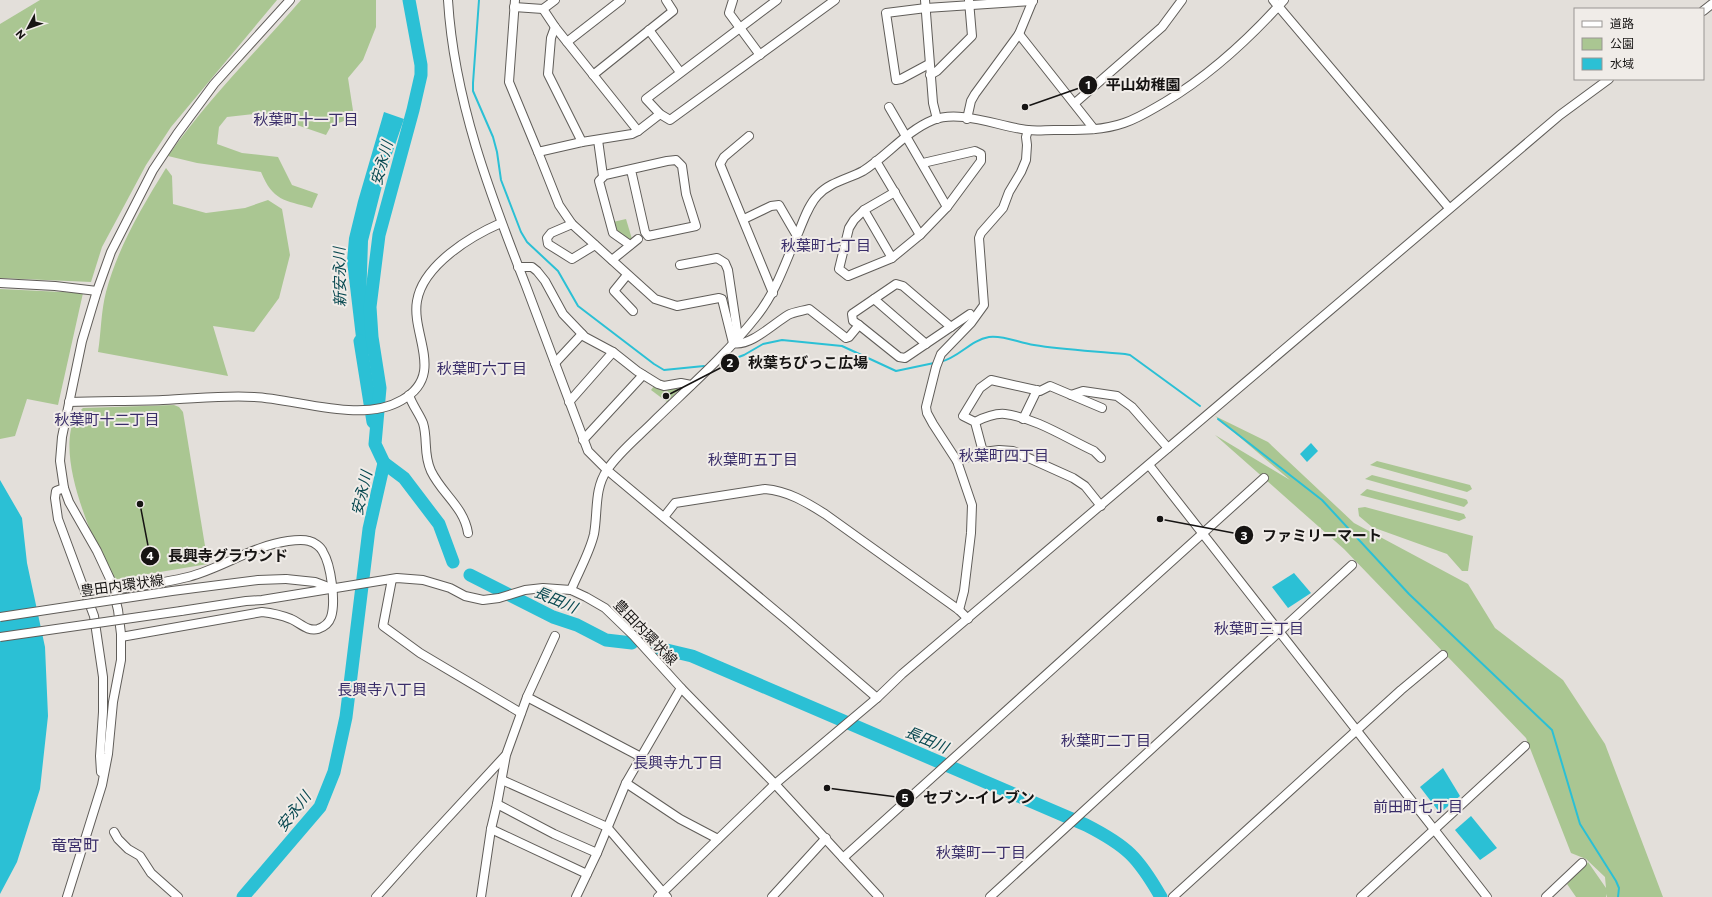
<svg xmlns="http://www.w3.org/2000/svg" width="1712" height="897" font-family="Commissioner,'Noto Sans JP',sans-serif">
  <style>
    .green { fill: #aac692 }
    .water { fill: #2bc0d5 }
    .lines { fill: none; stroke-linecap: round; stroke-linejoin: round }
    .stream { stroke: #2bc0d5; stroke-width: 2 }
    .river { stroke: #2bc0d5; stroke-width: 13 }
    .minor-casing { stroke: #605d59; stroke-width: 10 }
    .minor { stroke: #fff; stroke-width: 8 }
    .minor-bridge-casing { stroke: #605d59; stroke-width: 10; stroke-linecap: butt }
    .minor-bridge { stroke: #fff; stroke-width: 8 }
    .labels { text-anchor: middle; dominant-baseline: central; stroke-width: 4; stroke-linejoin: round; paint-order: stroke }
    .street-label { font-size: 14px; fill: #161413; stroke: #f0ece8 }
    .neighbourhood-label { font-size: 15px; fill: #392d69; stroke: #f0ece8 }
    .water-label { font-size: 15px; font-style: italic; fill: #084850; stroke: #f0ece8 }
    .quarter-label { font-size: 16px; fill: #392d69; stroke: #f0ece8 }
    .leader { fill: none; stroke: #161413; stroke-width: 1.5 }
    .callout-dot { fill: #161413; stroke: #f0ece8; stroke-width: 1.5 }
    .mark-label { font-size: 12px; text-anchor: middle; font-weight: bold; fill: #fff }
    .callout-label { font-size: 15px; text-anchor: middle; font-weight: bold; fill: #161413; stroke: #f0ece8; stroke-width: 4; stroke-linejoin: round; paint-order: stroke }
  </style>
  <rect width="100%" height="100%" fill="#e3dfda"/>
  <g class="green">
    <polygon points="40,0 277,0 171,127 146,165 102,247 91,282 0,278 0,24"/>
    <path d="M 301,0 L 376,0 L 376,27 L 363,60 L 348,78 L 354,117 L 331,126 L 326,135 L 262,113 L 227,117 L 219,127 L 217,144 L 242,153 L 278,157 L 292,185 L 318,194 L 312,208 C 284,200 273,201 261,172 L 197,163 L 168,156 C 207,100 256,52 301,0 Z"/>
    <path d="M 166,168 L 172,176 L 173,204 L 206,213 L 245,208 L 268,200 L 282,209 L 290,255 L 279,298 L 254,332 L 213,326 L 228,376 L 98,352 C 101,333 101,311 106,292 C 118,247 142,207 166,168 Z"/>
    <polygon points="626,219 632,239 628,240 614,230 613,222"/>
    <polygon points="0,289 83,293 58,405 27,399 15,436 0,439"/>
    <polygon points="654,386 675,387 679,390 667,402 651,390"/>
    <path d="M 174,405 L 179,407 L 183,412 L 208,564 L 112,580 C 94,540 55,460 75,417 C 77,414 81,410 83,408 Z"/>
    <polygon points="1215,416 1268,442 1354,523 1468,584 1495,628 1563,680 1605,744 1663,897 1607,897 1606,894 1606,897 1576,897 1567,884 1588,862 1606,888 1605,877 1586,859 1571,853 1526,738 1344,549 1215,435 1290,480"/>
    <polygon points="1377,461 1470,485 1472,489 1467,492 1370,465"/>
    <polygon points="1372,475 1465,499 1467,500 1468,503 1464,507 1365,479"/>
    <polygon points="1367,489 1464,514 1466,518 1459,521 1360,495"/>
    <polygon points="1365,507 1473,536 1468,571 1462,571 1447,554 1372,527 1359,516 1358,508"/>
  </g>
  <g class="water">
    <polygon points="384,112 404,119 385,174 368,241 366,303 370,347 359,363 347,261 349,238 358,201"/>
    <polygon points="1311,443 1318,451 1307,462 1300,454"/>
    <polygon points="0,480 22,518 27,563 45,647 48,716 40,789 17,862 0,894"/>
    <polygon points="1294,573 1311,593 1288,608 1272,587"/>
    <polygon points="1443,768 1460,796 1440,813 1420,787"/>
    <polygon points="1471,816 1497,848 1480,860 1455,830"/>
  </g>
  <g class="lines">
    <g class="stream">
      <polyline points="479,0 473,83 473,91 493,137 497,152 501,180 521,232 527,242 558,271 578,306 654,364 664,370 704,366"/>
      <path d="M 940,362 C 959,358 970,340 989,337 C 1004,335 1019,343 1034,345 C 1064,350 1095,351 1125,354 L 1130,355 L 1200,406"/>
      <polyline points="720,364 744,355 763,344 782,340 842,346 896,371 934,363"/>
      <polyline points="1218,419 1322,500 1409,594 1552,730 1580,824 1616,881 1619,888 1618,897"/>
    </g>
    <g class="river">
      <polyline points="360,341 373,422"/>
      <polyline points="384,463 404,478 439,524 453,562"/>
      <polyline points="470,575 553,617 577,625 606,640 632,643"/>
      <path d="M 654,647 L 692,656 L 1086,825 C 1127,846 1138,857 1161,897"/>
      <polyline points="243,897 320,807 334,772 346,717 369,529 384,463 375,444 380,388 372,337 370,307 379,235 413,110 421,75 421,65 409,0"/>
    </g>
    <defs>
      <g id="minor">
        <path d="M 448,0 C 454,100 490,194 526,286 C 547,341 567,396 588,451 L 607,470 L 789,622 L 877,698"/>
        <polyline points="515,0 509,82 538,152 582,142 632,134 638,131 660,114"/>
        <polyline points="733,0 729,13 760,55"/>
        <polyline points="777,0 646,99 660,114 670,120 835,0"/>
        <polyline points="925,0 933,103 937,119"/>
        <polyline points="1273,0 1449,208"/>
        <polyline points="514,7 543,9 555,0"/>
        <polyline points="543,9 555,27 638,131"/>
        <polyline points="1703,11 1712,4"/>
        <polyline points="555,27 551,38 548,74 582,142"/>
        <polyline points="649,30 680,72"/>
        <polyline points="1019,34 1094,129"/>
        <polyline points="567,42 621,0"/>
        <polyline points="929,64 901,79 896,80 886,13 926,8 1033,1"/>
        <polyline points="593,75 673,11 666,0"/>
        <polyline points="930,75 937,71 972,36 969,1"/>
        <polyline points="1075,103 1162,27 1182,0"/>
        <polyline points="967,119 971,101 975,94 1019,34 1033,0"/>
        <polyline points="749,136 724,157 720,164 773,293"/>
        <polyline points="598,140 603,176"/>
        <polyline points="538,152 559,205 572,224 655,299 677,306 719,298 722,299 733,343"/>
        <polyline points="876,161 920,235 947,207 889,107"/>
        <polyline points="923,163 975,151 981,154 981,161 947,207"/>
        <polyline points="895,192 864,210 854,220 849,228 839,269 848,276 892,258 920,235"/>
        <polyline points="864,210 892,258"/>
        <polyline points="744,219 771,206 779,205 797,236"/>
        <polyline points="572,224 551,233 547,238 548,244 572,259 595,245"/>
        <polyline points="630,245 613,233 599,181 605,175 667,161 676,160 682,166 686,194 696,226 648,236 645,232 631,170"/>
        <polyline points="612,260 638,239"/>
        <polyline points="680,265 717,258 725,263 728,270 738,337"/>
        <polyline points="518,267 532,267 537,271 545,281 563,314 585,337 613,352 637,371 658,384 664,386 681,383 691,385"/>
        <polyline points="627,275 614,291 633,311"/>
        <polyline points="0,283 55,286 97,291"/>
        <polyline points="874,299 926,344"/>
        <polyline points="859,325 899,357 905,358 970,314"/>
        <path d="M 733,343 C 750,347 773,324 788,315 C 793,312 802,311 809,309 L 846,338 L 849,337 L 859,325 L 853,321 L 852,314 L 896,284 L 903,286 L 951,327"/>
        <polyline points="555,363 582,334"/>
        <path d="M 409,395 C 412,405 419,413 423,423 C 428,439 423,454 431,471 C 442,494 464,507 468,533"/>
        <polyline points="1071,395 1083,391 1117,396 1132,407 1168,448"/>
        <path d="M 69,402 C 101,401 132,401 163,400 C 193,399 224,395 254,397 C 298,399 362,424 402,400 C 446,375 411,335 417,301 C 423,265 471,236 501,223"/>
        <polyline points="569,402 613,352"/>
        <polyline points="1023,419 1037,390"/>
        <path d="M 975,422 C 983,418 995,413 1005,414 C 1036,418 1066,438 1094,451 L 1101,458"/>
        <polyline points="583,440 643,375"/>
        <polyline points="983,452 975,422 963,416 980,388 991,380 1040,391 1050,386 1102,408"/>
        <polyline points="957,461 983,452 999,450 1013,451 1073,478 1085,486 1101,506"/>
        <polyline points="1149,465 1487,897"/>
        <polyline points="64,488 56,491 55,498 58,519 94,616 103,677 103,712 100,756 101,772"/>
        <path d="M 664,517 L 675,503 L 765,489 C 788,491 806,502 825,514 L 959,610 L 968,619"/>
        <polyline points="286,579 315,582 331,588"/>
        <polyline points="392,579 383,626 420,653 521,713"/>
        <path d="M 114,590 C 138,586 164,583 188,577 C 223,568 252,546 288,541 C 295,540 303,539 309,541 C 314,542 321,547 323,552 C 331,565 336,602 331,617 C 329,623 324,627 318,629 C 308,632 300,623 291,619 C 281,615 272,613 262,612 L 121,637"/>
        <path d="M 571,590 C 578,573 590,552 594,534 C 598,512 594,489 607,470 C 619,452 638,437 653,422 C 688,388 726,355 756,317 C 777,291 786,260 799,231 C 804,219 809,204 818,195 C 830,182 848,179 863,171 C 887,156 906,131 933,120 C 960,109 1000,127 1028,130 C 1037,131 1045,130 1054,130 C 1078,130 1101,131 1124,123 C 1139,118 1151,110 1165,102 C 1210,75 1249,39 1284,0"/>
        <polyline points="959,610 964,591 971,533 972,505 957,461 933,424 927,413 926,407 936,367 941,354 971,323 984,305 979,238 981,233 1003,208 1009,192 1021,172 1026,160 1027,145 1026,137 1028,130"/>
        <polyline points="181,611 246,601 262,600 397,578 423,580 450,588 465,596 483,600 499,598 525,590 543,588 571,590 586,597 605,608 633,635 681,688 775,784 879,897"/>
        <polyline points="527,697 641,757"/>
        <polyline points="502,780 607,827 667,897"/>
        <polyline points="626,783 680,819 718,839"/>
        <polyline points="497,804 554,834 597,853"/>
        <polyline points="491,829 587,874"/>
        <polyline points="114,832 118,839 128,849 140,856 151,873 178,897"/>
        <polyline points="843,858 1264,478"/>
        <polyline points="67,897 102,785 108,754 113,702 121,660 121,634 118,610 111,581 97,551 69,502 64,488 60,461 62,437 82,341 97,291 111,252 153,170 177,134 214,84 290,0"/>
        <polyline points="376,897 418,850 505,756"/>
        <polyline points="481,897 491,829 497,804 506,755 527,697 555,636"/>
        <polyline points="576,897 597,853 626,783 681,688"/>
        <polyline points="658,897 775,784 877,698 902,674 1560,115 1609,79"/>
        <polyline points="772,897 826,838"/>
        <polyline points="990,897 1352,565"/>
        <polyline points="1173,897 1401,690 1443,655"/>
        <polyline points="1361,897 1525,746"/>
        <polyline points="1546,897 1582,863"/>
      </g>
    </defs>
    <use href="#minor" class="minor-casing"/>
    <use href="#minor" class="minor"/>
    <defs>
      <g id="minor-bridge">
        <polyline points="0,617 172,591 258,580 286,579"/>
        <polyline points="0,637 181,611"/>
      </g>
    </defs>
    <use href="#minor-bridge" class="minor-bridge-casing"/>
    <use href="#minor-bridge" class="minor-bridge"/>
  </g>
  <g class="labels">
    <g class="street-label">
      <text transform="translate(122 585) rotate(-8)">豊田内環状線</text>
      <text transform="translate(646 632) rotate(46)">豊田内環状線</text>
    </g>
    <g class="neighbourhood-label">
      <text x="306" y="119">秋葉町十一丁目</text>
      <text x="826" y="245">秋葉町七丁目</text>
      <text x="482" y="368">秋葉町六丁目</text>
      <text x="107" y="419">秋葉町十二丁目</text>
      <text x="1004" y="455">秋葉町四丁目</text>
      <text x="753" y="459">秋葉町五丁目</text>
      <text x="1259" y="628">秋葉町三丁目</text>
      <text x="382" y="689">長興寺八丁目</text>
      <text x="1106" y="740">秋葉町二丁目</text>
      <text x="678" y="762">長興寺九丁目</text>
      <text x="1418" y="806">前田町七丁目</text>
      <text x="981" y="852">秋葉町一丁目</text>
    </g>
    <g class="water-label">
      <text transform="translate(381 163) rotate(-75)">安永川</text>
      <text transform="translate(339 277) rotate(-91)">新安永川</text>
      <text transform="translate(361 493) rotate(-77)">安永川</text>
      <text transform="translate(556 599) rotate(23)">長田川</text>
      <text transform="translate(927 739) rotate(23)">長田川</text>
      <text transform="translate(293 811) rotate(-52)">安永川</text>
    </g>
    <g class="quarter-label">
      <text x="75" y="844">竜宮町</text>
    </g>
  </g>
  <path class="leader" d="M1025 107L1088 85M666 396L730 363M1160 519L1244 535M140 504L150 556M827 788L905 798"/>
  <g class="callout-dot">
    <circle cx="1025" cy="107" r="4"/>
    <circle cx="666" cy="396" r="4"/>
    <circle cx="1160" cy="519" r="4"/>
    <circle cx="140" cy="504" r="4"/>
    <circle cx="827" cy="788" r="4"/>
    <circle cx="1088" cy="85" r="10"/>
    <circle cx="730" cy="363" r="10"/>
    <circle cx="1244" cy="535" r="10"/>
    <circle cx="150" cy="556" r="10"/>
    <circle cx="905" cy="798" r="10"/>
  </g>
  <g class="mark-label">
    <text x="1088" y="89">1</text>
    <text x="730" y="367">2</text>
    <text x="1244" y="540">3</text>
    <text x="150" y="560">4</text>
    <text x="905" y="802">5</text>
  </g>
  <g class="callout-label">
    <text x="1143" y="90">平山幼稚園</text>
    <text x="808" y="368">秋葉ちびっこ広場</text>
    <text x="1322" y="541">ファミリーマート</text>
    <text x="228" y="561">長興寺グラウンド</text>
    <text x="979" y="803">セブン-イレブン</text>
  </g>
  <rect x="1574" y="8" width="130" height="72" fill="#f0ece8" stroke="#999693"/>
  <rect x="1582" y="21" width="20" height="6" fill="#ffffff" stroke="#999693"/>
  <text x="1610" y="28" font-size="12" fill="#161413">道路</text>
  <rect x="1582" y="38" width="20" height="12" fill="#aac692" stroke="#999693"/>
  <text x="1610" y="48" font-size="12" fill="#161413">公園</text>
  <rect x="1582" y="58" width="20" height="12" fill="#2bc0d5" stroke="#999693"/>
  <text x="1610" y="68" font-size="12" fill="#161413">水域</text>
  <g transform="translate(28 28) rotate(229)" stroke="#f0ece8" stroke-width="3" paint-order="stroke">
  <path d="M0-3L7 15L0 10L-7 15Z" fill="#161413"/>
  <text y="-6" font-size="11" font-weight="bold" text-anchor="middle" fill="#161413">N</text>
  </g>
</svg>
